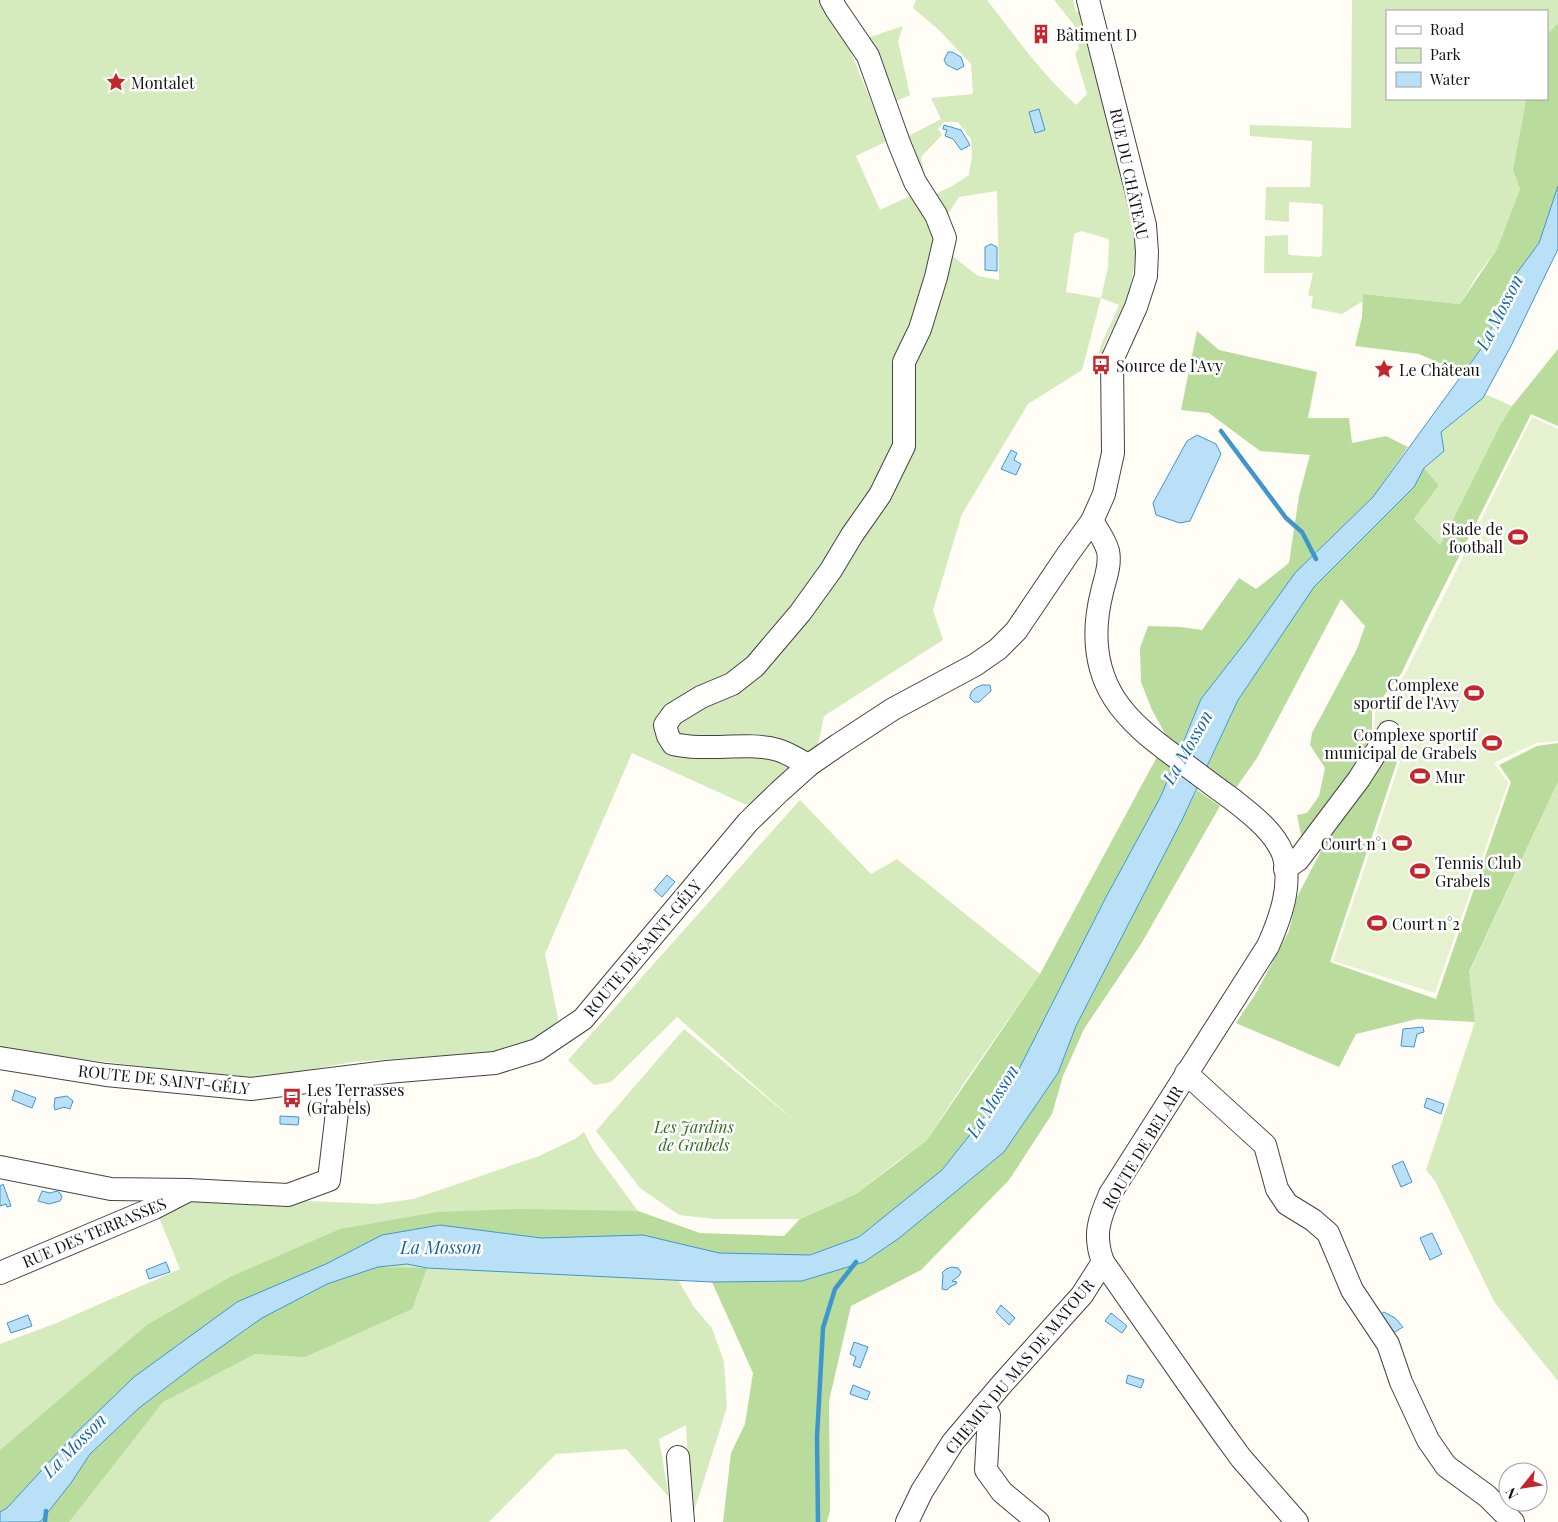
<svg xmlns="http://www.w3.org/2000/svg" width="1558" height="1522" font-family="'Playfair Display',serif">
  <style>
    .green { fill: #d5ebbd; fill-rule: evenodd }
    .forest { fill: #b9dc9c }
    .pitch { fill: #e6f2cf }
    .water { fill: #b9e0f7; stroke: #3f96cf }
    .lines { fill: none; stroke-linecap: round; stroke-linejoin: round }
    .stream { stroke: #3f96cf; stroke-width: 4.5 }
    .minor-casing { stroke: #444; stroke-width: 24 }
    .minor { stroke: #fff; stroke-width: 22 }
    .labels { text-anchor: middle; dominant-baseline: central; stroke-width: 5; stroke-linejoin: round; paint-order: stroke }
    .poi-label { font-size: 16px; fill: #111; stroke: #fff; text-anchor: start }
    .street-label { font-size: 16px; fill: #111; stroke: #fff }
    .park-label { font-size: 16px; font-style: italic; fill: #2f6b1f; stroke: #fff }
    .water-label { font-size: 18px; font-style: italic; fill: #1768a6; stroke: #fff }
  </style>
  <rect width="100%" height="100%" fill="#fffdf5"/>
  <g class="green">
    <path d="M 0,0 L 823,0 L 846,40 L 887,141 L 856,156 L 880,210 L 910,196 L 915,204 L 954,185 L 969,175 L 972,156 L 971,139 L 958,122 L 944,122 L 938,129 L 942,135 L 921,157 L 925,176 L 919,178 L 905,138 L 941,119 L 931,98 L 973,94 L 971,64 L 939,30 L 913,8 L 916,0 L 987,0 C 1015,36 1042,74 1076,105 L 1087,94 L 1075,54 L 1079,49 L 1074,25 L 1054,0 L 1073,0 L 1076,12 L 1080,11 L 1122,168 L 1136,250 L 1134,267 L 1128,296 L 1103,348 L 1098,376 L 1097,378 C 1093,351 1110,329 1119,305 L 1101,298 L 1082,370 L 1028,404 L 962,514 L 933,610 L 943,640 L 824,716 L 818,745 L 749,806 L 632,753 L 545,954 L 558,1018 L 557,1029 L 519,1050 L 352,1062 L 255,1080 L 0,1049 ZM 997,191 L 999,280 L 978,276 L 937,244 L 933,237 L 959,197 ZM 1081,231 L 1109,239 L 1108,267 L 1101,298 L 1066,292 L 1074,234 Z"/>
    <polygon points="1352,0 1558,0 1558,23 1547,35 1547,11 1387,11 1387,99 1526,99 1513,170 1520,189 1497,249 1476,277 1460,304 1364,294 1363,301 1342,314 1311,308 1313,297 1308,295 1313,273 1264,273 1265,236 1288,235 1288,253 1290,255 1320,257 1322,255 1323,206 1321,204 1289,202 1289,222 1265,220 1266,187 1310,187 1312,141 1250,136 1250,125 1351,128"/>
    <polygon points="903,26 898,41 910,95 892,103 867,38"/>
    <polygon points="1485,394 1512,406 1500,425 1440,545 1414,519 1439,485 1424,468 1444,451 1441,432 1483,398"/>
    <polygon points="1558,782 1558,1381 1495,1303 1435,1181 1426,1170 1475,1022 1469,973"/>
    <polygon points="800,800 871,874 897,859 1040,974 966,1080 927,1140 894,1164 856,1194 800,1219 715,1219 679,1215 640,1188 596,1131 684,1029 795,1121 677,1017 611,1082 594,1085 568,1060"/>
    <polygon points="584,1132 594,1151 638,1211 694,1307 712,1328 724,1362 727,1407 691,1521 686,1425 659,1439 669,1497 626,1449 556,1454 489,1522 0,1522 0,1344 54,1324 180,1269 158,1215 199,1196 377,1204 413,1199 539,1156 575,1139"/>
  </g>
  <g class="forest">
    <polygon points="1558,23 1558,186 1539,243 1511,281 1483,346 1462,373 1419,354 1355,346 1362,317 1363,294 1460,304 1497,249 1520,189 1513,170 1526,99 1547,99 1547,35"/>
    <polygon points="1197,331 1219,350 1317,372 1308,418 1349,418 1352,443 1386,436 1408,447 1373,497 1295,573 1247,640 1201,699 1180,748 1167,737 1152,710 1141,682 1140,648 1148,626 1180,627 1202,630 1239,578 1256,589 1289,563 1299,496 1310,455 1260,451 1209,413 1181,410"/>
    <polygon points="1558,349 1558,426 1531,414 1425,624 1401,674 1372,711 1372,744 1397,762 1330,962 1436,999 1511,782 1499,765 1537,746 1558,743 1558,782 1469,972 1475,1022 1417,1019 1356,1034 1339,1067 1236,1023 1256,993 1289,931 1297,897 1321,851 1303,845 1297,815 1307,813 1319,796 1325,768 1310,745 1312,733 1357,649 1365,626 1341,599 1257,758 1233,792 1206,770 1238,700 1314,587 1414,487 1424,468 1439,485 1414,519 1440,545 1500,425 1512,406"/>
    <polygon points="1159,753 1174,763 1161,796 1105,899 1014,1079 942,1170 861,1236 810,1255 719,1253 643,1235 541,1238 440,1225 382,1235 326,1264 134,1377 75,1434 7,1508 0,1512 0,1450 147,1325 230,1277 340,1229 437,1212 519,1209 638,1211 700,1233 784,1236 800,1219 856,1194 927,1140 1040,974"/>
    <polygon points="1197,790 1220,806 1141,944 1084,1029 1063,1076 1052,1114 1009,1180 921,1270 851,1306 829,1401 830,1511 827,1522 723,1522 731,1453 745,1424 753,1373 712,1282 802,1281 864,1262 898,1239 1004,1152 1058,1073 1076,1026"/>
    <polygon points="378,1267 427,1268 412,1309 305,1357 255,1354 163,1402 69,1522 39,1522 71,1483 90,1454 139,1408 197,1364 262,1318 327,1284"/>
  </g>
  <polygon class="pitch" points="1532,417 1558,429 1558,741 1536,743 1494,763 1508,783 1435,993 1333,961 1400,762 1392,744 1374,733 1375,712 1405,674"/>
  <g class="water">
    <polygon points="948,52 952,52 961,57 964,66 957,70 947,65 944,60"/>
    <polygon points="1039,109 1045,130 1035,133 1029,112"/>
    <polygon points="944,125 961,130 970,145 961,150 953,139 945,136 947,130 943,129"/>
    <polygon points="1558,186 1558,249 1511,346 1483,398 1441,432 1444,451 1424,468 1414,487 1314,587 1238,700 1182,820 1076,1026 1058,1073 1004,1152 898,1239 864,1262 802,1281 712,1282 427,1268 407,1264 378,1267 327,1284 262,1318 197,1364 139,1408 90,1454 71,1483 41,1521 39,1522 0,1522 0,1512 7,1508 75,1434 134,1377 237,1302 326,1264 382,1235 440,1225 541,1238 643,1235 719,1253 810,1255 859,1237 942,1170 1014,1079 1105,899 1161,796 1201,699 1247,640 1295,573 1373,497 1483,346 1507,294 1511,281 1539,243"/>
    <polygon points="991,244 997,247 997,271 985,270 985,247"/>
    <polygon points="1197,435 1216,444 1221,454 1190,521 1180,523 1156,515 1153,503 1187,441"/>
    <polygon points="1011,450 1017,453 1014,460 1021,464 1016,475 1001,469"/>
    <path d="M 982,685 L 990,685 L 991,691 L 979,702 L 974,702 L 970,698 C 970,690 975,688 982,685 Z"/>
    <polygon points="667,875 675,882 662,897 654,890"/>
    <polygon points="1423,1027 1424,1032 1417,1034 1414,1047 1401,1046 1403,1029"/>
    <polygon points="15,1090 36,1098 32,1108 12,1100"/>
    <polygon points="67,1096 73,1101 70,1109 64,1107 55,1110 54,1106 55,1098"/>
    <polygon points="1427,1098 1444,1104 1441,1114 1424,1107"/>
    <polygon points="280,1116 299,1117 298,1125 280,1124"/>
    <polygon points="1403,1161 1412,1182 1401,1187 1392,1166"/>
    <polygon points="3,1184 11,1206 7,1207 6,1204 0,1206 0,1186"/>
    <polygon points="42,1191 50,1193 57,1191 60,1193 62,1197 60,1201 49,1204 38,1201"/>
    <polygon points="1432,1233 1442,1254 1430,1260 1420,1238"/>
    <polygon points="166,1262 170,1272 149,1279 146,1270"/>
    <polygon points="952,1267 958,1268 961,1272 959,1276 952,1281 957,1282 956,1284 950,1287 947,1290 942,1289 943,1275 942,1273 946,1269"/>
    <polygon points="1001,1305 1015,1318 1009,1325 996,1312"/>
    <polygon points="1384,1312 1395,1318 1403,1327 1393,1333 1379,1316"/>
    <polygon points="1111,1313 1127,1326 1122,1333 1105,1321"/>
    <polygon points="28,1315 32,1326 11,1333 7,1323"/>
    <polygon points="854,1342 868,1347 860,1368 853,1365 856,1357 850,1354"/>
    <polygon points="1128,1375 1144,1380 1141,1388 1126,1383"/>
    <polygon points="853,1385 870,1392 867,1400 850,1394"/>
  </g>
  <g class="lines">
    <g class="stream">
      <polyline points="1221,431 1286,518 1302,532 1316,559"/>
      <polyline points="45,1522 46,1511"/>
      <polyline points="818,1522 817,1437 823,1328 835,1289 856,1262"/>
    </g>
    <defs>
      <g id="minor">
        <path d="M 1092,521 C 1098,531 1105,540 1108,551 C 1111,565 1105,579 1102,592 C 1093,628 1094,666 1114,698 C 1130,723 1154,741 1177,758 C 1195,772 1214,786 1232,799 C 1251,814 1274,831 1283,854 C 1293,884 1280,919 1268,946 L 1110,1194 C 1099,1219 1093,1235 1103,1262 L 1222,1432 L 1241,1458 L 1297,1522"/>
        <path d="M 809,765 C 799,761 789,753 778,750 C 746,741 708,752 673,744 L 668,736 L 665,725 L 673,714 L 701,697 L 732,684 L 755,666 L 800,613 L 831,570 L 852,535 L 880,495 L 904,446 L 904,362 L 920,329 L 936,277 L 945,238 L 936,215 L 915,182 L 899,143 L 868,56 L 836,9 L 831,0"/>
        <polyline points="1285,869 1298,860 1359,779 1389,732"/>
        <polyline points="0,1058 106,1075 251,1089 387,1072 495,1063 537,1050 583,1019 748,822 779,792 809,765 838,745 893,709 975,665 998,649 1016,631 1068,554 1092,521 1104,494 1113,453 1112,360 1136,307 1146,276 1147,252 1145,225 1088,0"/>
        <polyline points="1186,1073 1265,1145 1277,1189 1287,1204 1313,1220 1328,1233 1352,1290 1388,1344 1401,1382 1428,1440 1446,1466 1487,1496 1513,1522"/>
        <polyline points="0,1167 111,1189 188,1190 288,1195 329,1180 341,1078"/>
        <polyline points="0,1273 154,1208 185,1192"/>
        <polyline points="983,1406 989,1415 986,1470 1002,1492 1038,1522"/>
        <polyline points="678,1457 683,1522"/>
        <polyline points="907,1522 922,1491 953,1442 1002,1384 1082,1295 1103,1262"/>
      </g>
    </defs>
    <use href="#minor" class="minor-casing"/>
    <use href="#minor" class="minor"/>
  </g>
  <defs>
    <symbol id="building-bare" viewBox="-9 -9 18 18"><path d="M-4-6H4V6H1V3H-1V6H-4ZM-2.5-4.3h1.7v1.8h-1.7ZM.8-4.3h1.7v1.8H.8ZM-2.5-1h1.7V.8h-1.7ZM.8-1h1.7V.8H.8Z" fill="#c4262e" stroke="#fff" stroke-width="2.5" paint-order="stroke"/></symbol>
    <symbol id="sight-bare" viewBox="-9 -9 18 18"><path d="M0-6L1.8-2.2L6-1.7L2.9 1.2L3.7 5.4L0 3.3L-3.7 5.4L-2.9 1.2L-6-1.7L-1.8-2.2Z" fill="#c4262e" stroke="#fff" stroke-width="2.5" paint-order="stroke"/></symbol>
    <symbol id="bus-bare" viewBox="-9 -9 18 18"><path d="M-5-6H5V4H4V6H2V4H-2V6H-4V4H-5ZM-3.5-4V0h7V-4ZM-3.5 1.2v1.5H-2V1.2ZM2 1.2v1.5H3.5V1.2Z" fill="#c4262e" stroke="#fff" stroke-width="2.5" paint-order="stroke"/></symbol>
    <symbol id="stadium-bare" viewBox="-9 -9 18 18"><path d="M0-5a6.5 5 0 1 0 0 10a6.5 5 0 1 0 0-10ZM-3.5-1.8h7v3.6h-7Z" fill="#c4262e" stroke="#fff" stroke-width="2.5" paint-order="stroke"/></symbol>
  </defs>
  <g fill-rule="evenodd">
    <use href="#building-bare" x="1027" y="20" width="28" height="28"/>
    <use href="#sight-bare" x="102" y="68" width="28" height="28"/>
    <use href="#bus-bare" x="1087" y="351" width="28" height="28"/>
    <use href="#sight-bare" x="1370" y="355" width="28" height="28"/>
    <use href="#stadium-bare" x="1504" y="523" width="28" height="28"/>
    <use href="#stadium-bare" x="1460" y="679" width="28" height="28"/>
    <use href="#stadium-bare" x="1478" y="729" width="28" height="28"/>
    <use href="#stadium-bare" x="1406" y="762" width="28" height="28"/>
    <use href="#stadium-bare" x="1388" y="829" width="28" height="28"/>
    <use href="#stadium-bare" x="1406" y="857" width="28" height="28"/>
    <use href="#stadium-bare" x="1363" y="909" width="28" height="28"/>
    <use href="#bus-bare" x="278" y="1084" width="28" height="28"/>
  </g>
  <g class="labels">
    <g class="poi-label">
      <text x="1056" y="34">Bâtiment D</text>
      <text x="131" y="82">Montalet</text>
      <text x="1116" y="365">Source de l'Avy</text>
      <text x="1399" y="369">Le Château</text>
      <text x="1503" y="528" text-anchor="end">Stade de<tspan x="1503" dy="18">football</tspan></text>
      <text x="1459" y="684" text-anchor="end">Complexe<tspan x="1459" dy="18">sportif de l'Avy</tspan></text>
      <text x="1477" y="734" text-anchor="end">Complexe sportif<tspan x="1477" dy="18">municipal de Grabels</tspan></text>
      <text x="1435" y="776">Mur</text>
      <text x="1387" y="843" text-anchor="end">Court n°1</text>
      <text x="1435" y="862">Tennis Club<tspan x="1435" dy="18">Grabels</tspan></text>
      <text x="1392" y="923">Court n°2</text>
      <text x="307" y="1089">Les Terrasses<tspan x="307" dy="18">(Grabels)</tspan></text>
    </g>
    <g class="street-label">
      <text transform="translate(1130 174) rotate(78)">RUE DU CHÂTEAU</text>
      <text transform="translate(642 948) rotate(-50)">ROUTE DE SAINT-GÉLY</text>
      <text transform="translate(164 1079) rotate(6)">ROUTE DE SAINT-GÉLY</text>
      <text transform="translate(1142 1147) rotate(-59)">ROUTE DE BEL AIR</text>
      <text transform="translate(94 1232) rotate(-23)">RUE DES TERRASSES</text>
      <text transform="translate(1019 1366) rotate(-50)">CHEMIN DU MAS DE MATOUR</text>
    </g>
    <g class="park-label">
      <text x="694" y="1126">Les Jardins<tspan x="694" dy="18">de Grabels</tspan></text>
    </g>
    <g class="water-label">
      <text transform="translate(1499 312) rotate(-63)">La Mosson</text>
      <text transform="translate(1187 747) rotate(-60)">La Mosson</text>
      <text transform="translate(992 1101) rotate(-58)">La Mosson</text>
      <text x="441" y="1247">La Mosson</text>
      <text transform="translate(74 1445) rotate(-45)">La Mosson</text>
    </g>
  </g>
  <rect x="1386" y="10" width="162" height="90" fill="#ffffff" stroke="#a0a0a0"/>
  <rect x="1396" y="26" width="25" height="8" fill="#ffffff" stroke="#a0a0a0"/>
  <text x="1430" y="35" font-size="15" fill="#111111">Road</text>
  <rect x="1396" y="48" width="25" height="15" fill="#d5ebbd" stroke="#a0a0a0"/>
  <text x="1430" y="60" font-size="15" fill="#111111">Park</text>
  <rect x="1396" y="72" width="25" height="15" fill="#b9e0f7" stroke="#a0a0a0"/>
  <text x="1430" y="85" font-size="15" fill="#111111">Water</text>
  <g transform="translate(1523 1487) rotate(240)"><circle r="24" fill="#ffffff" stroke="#a0a0a0"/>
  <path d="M0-4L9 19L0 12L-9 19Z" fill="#c4262e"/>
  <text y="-8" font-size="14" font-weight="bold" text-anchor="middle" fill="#111111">N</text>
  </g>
</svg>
